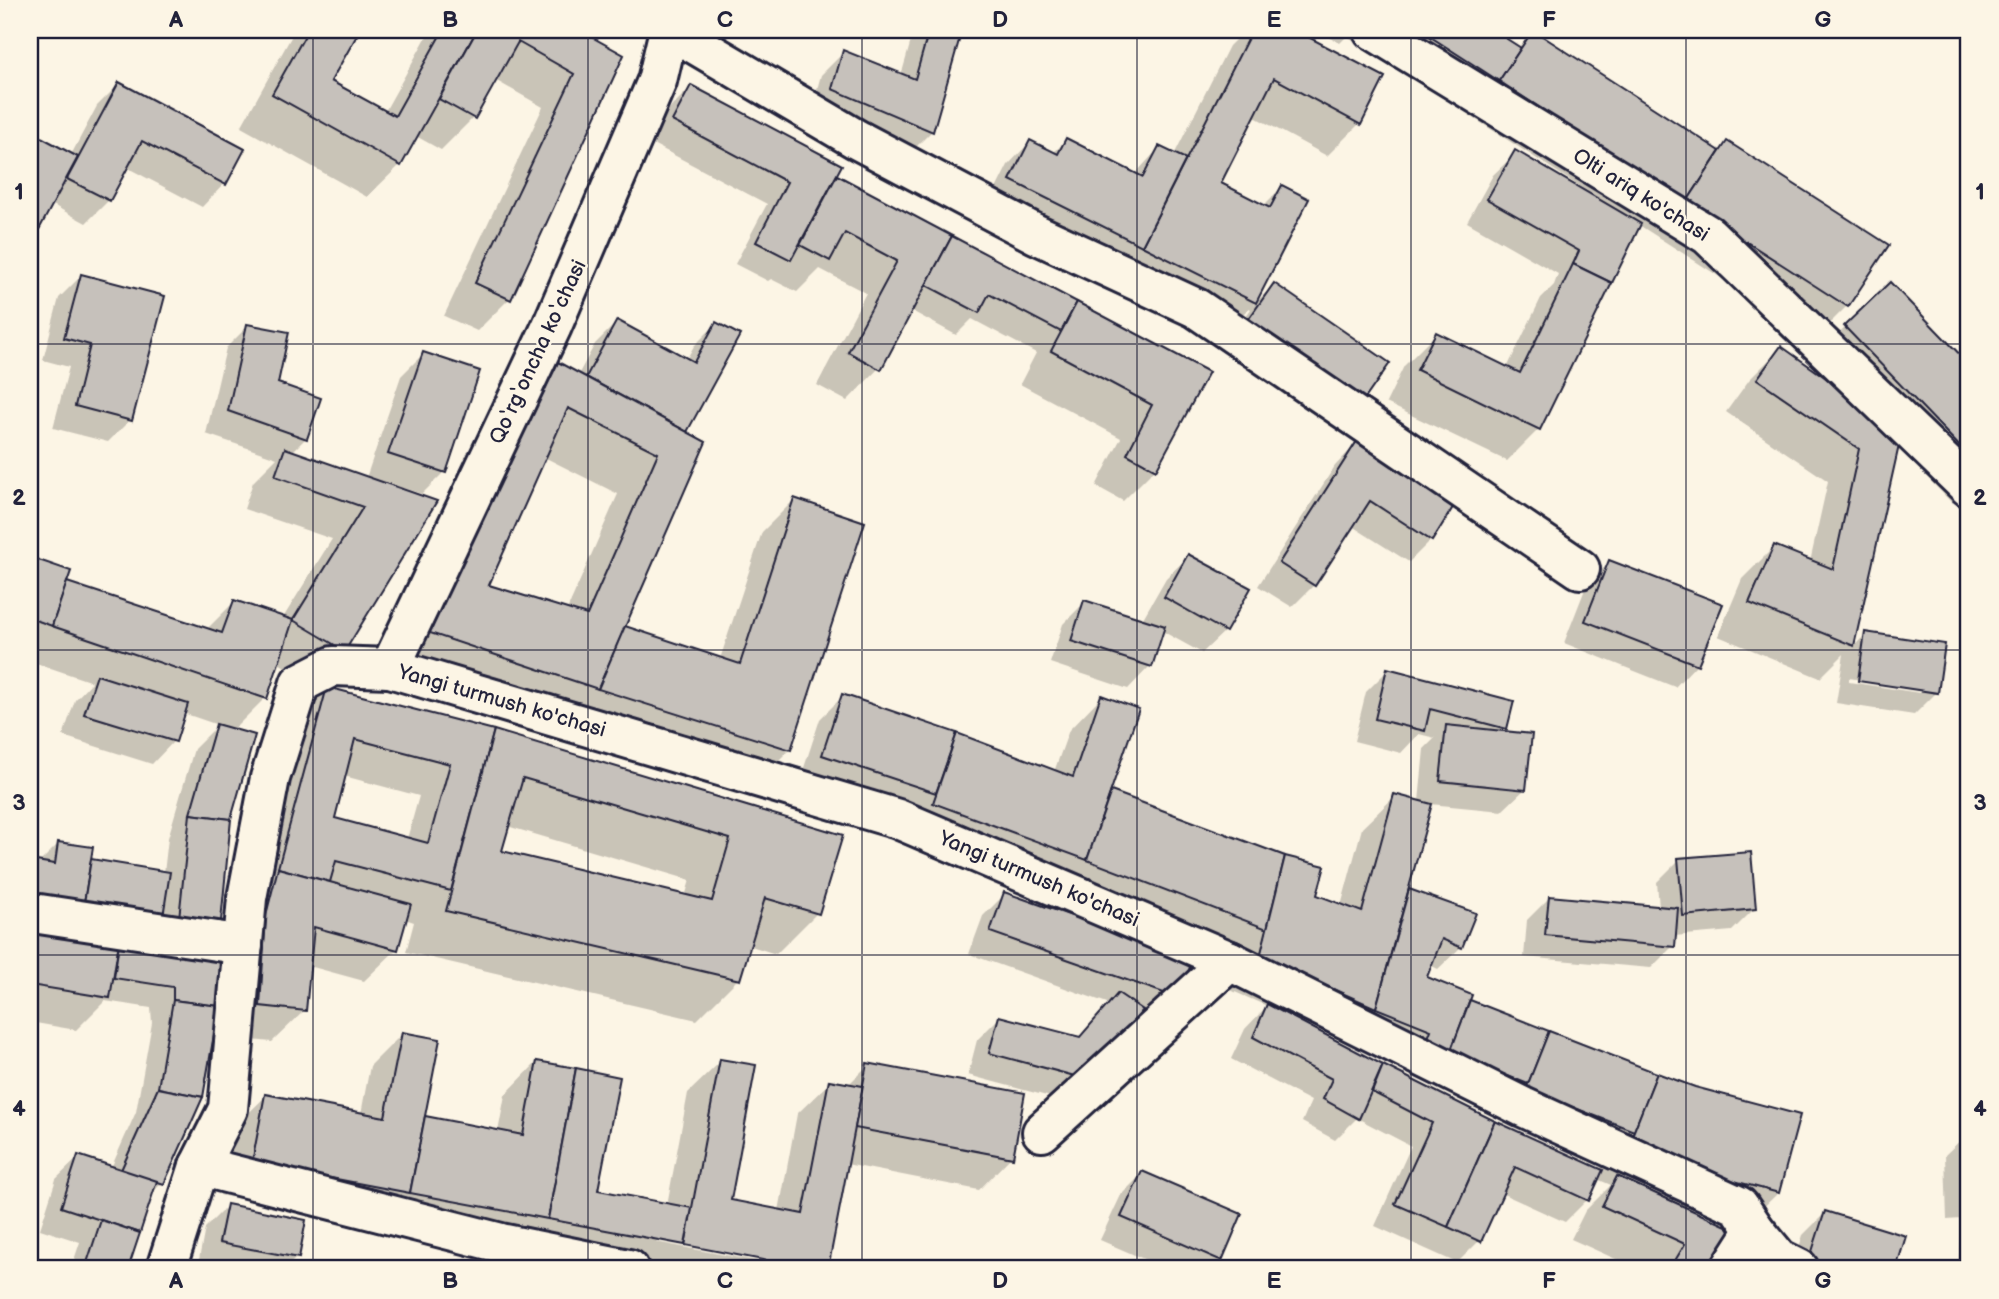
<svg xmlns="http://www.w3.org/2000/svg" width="1999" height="1299" font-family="'Balsamiq Sans',sans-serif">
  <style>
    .shadow { fill: #0003; fill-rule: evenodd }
    .building { fill: #c6c1bb; stroke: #22223b; stroke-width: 2; fill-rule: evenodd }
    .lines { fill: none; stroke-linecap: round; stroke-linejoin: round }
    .minor-casing { stroke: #22223b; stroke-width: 44 }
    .minor { stroke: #fcf5e5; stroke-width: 38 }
    .grid { fill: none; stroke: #22223b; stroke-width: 2; stroke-opacity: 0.55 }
    .labels { text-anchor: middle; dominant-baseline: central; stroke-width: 5; stroke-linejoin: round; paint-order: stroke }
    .street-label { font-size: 21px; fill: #22223b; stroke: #fcf5e5 }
    .neatline { fill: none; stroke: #22223b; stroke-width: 2.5 }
    .grid-label { font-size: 23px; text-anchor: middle; font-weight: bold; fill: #22223b }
  </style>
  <rect width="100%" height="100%" fill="#fcf5e5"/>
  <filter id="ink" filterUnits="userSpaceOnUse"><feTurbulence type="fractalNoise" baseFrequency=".0143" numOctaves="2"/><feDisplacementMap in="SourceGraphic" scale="14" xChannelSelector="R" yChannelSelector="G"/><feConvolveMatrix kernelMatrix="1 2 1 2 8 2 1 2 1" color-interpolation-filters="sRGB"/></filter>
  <g filter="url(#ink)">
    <g class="shadow">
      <polygon points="295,30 358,30 329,82 384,113 427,36 416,30 575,30 622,56 509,299 477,331 444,316 543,107 495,80 473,118 441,150 416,136 400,165 367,197 241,127"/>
      <polygon points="914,30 960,30 932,131 910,153 811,111 821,75 844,52 901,76"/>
      <polygon points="1245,30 1292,30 1383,78 1359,124 1327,156 1253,116 1219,184 1263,206 1282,187 1307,200 1253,305 1274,285 1362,399 1227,342 1251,309 1249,308 1222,335 989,203 1008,165 1030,142 1053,153 1067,140 1135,174 1159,148 1174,155 1229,46"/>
      <polygon points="1316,30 1490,30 1518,48 1533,32 1718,152 1727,143 1847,306 1815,338 1639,225 1539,429 1507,461 1386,403 1404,366 1436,334 1507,368 1541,298 1554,285 1558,274 1467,222 1493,175 1516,153 1580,190 1582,188 1347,36 1340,43"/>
      <polygon points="119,84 243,150 224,184 202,207 126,167 109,200 86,223 51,204 30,241 30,133 71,155 97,106"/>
      <polygon points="691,87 832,182 837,177 1207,372 1155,469 1123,501 1096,486 1121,438 1020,384 1036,353 972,319 956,335 910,310 879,368 847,401 817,385 866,293 820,269 797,292 771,279 768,281 735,264 767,204 651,143 669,109"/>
      <polygon points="81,276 130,420 108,442 53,428 69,367 43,360 59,298"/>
      <path d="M 1890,284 L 1969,367 L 1969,501 L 1962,493 L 1952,503 L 1897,446 L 1852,648 L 1866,634 L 1936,693 L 1914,715 L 1836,703 L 1844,654 L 1820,678 L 1718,636 L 1742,579 L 1774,547 L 1810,562 L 1828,481 L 1726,412 L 1749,380 L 1781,348 L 1841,390 L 1813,359 ZM 1849,678 L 1920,689 L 1920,693 L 1849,682 Z"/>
      <path d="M 617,322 L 686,360 L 694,346 L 716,324 L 685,431 L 623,627 L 720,659 L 762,532 L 794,500 L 790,749 L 757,782 L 388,673 L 517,405 L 558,364 L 578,375 L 595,344 ZM 544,457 L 618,494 L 567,610 L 486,586 Z"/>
      <polygon points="248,326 276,384 306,438 292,452 366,478 401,376 423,354 444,472 422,494 403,488 344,650 312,683 277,662 265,698 232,731 229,818 162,1183 151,1194 126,1269 71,1269 80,1242 40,1229 56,1179 79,1157 111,1168 136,1112 152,1023 151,1008 105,1001 76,1030 30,1022 30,861 39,863 59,843 89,861 164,873 168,838 194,749 218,725 183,713 174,741 152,764 63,736 75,700 92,682 30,661 30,559 68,572 63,589 206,630 234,602 283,618 332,539 244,509 253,482 277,458 206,434 226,348"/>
      <polygon points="1357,443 1431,540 1409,562 1352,526 1314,585 1292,607 1258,586 1335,466"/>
      <polygon points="1189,556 1225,631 1202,653 1162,631 1150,666 1128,689 1050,663 1063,624 1085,602 1142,620 1166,578"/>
      <polygon points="1610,562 1697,664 1675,687 1564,643 1587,584"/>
      <path d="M 1388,670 L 1505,728 L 1501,732 L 1525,789 L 1502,811 L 1430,804 L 1407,890 L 1474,914 L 1461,947 L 1438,969 L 1430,965 L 1425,978 L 1468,1001 L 1778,1193 L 1745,1225 L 1695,1211 L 1720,1269 L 1638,1269 L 1571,1239 L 1585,1211 L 1611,1185 L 1597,1179 L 1587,1200 L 1565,1222 L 1501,1193 L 1479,1241 L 1457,1263 L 1375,1226 L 1411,1146 L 1357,1118 L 1335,1140 L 1302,1122 L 1311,1101 L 1231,1059 L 1245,1029 L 1267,1006 L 1228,989 L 1235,961 L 801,777 L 820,719 L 843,696 L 956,735 L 1054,772 L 1069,730 L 1101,697 L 1109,792 L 1285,858 L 1315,896 L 1341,906 L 1362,828 L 1395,796 L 1419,802 L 1424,749 L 1435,738 L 1419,734 L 1401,753 L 1354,741 L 1366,692 ZM 1309,1024 L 1342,1039 L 1353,1029 L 1608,1152 L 1600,1171 L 1495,1123 L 1308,1027 Z"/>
      <path d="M 327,688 L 494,732 L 841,836 L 817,913 L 776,954 L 748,945 L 738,979 L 697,1020 L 406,952 L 414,922 L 405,919 L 397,949 L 364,981 L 309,966 L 305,1010 L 272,1042 L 229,1038 L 295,721 ZM 344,776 L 419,796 L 407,839 L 332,819 ZM 507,826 L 690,880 L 685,897 L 500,852 Z"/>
      <polygon points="1679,860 1754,909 1732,931 1674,936 1673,946 1651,968 1524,957 1527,920 1549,898 1659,908 1657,882"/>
      <polygon points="1005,894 1190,960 1154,1019 1138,1014 1062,1100 968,1075 977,1040 999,1018 1078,1038 1110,1004 969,954 983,916"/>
      <polygon points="402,1034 423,1117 498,1132 505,1095 537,1062 596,1192 667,1205 688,1093 721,1061 729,1201 779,1211 797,1114 830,1082 848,1085 868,1065 1011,1157 979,1190 846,1164 827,1269 810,1269 659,1239 656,1242 799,1269 610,1269 220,1195 233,1128 266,1096 361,1114 370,1066"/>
      <polygon points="1968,1133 1969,1269 1958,1269 1961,1219 1947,1220 1945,1155"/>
      <polygon points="1143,1173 1240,1215 1220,1260 1211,1269 1167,1269 1100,1240 1121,1195"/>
      <polygon points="227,1206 297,1257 285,1269 219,1269 198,1265 205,1228"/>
      <polygon points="1825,1213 1904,1237 1894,1269 1792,1269 1803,1235"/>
    </g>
    <g class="building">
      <polygon points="308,30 360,30 331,81 395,116 443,30 477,30 401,166 272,94"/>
      <polygon points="477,30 579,30 624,55 511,300 475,283 574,74 518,42 475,119 439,99"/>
      <polygon points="929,30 962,30 933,132 832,89 843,50 915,79"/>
      <polygon points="1252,30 1295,30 1385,77 1361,125 1274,78 1221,183 1270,208 1282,185 1309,199 1256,303 1142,246"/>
      <polygon points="1420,30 1493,30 1521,48 1499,81"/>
      <polygon points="1533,30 1720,151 1686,203 1499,81"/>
      <polygon points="119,82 245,149 226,185 142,141 110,201 67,179"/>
      <polygon points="691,85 842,165 791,260 756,242 787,182 672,121"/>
      <polygon points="30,131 78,157 34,239 30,236"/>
      <polygon points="1066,138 1143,177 1159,146 1186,159 1142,246 1010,180 1030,140 1058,154"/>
      <polygon points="1727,141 1889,245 1848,307 1686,203"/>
      <polygon points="1515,150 1641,224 1612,283 1573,264 1579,251 1487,199"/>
      <polygon points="837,175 952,236 881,370 848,352 897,261 845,233 830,261 800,245"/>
      <polygon points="952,236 1077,302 1061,332 989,294 979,313 926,285"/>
      <polygon points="1573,264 1612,283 1540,430 1417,370 1436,332 1520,373"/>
      <polygon points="81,274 165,296 132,421 75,406 90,345 64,338"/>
      <polygon points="1890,282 1969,364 1969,456 1844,326"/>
      <polygon points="1274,283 1390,363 1364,400 1248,320"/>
      <polygon points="1077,302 1209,372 1156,470 1127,454 1152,405 1051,351"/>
      <polygon points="617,320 694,362 716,322 740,335 687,432 586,377"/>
      <polygon points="247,324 289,332 278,383 321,398 307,439 228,411"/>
      <polygon points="1781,346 1902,432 1854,646 1749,603 1774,545 1833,569 1859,449 1757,379"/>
      <polygon points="423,352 480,371 446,473 388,454"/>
      <path d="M 558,362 L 706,442 L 598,689 L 427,632 ZM 568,408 L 658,453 L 587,615 L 489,585 Z"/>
      <polygon points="1357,441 1455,504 1432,541 1370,501 1315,586 1279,563"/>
      <polygon points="285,448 437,501 345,651 293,620 363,507 275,476"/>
      <polygon points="794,498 865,522 791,750 598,689 625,626 740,664"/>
      <polygon points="1188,554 1251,588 1226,632 1164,597"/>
      <polygon points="30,557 71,571 52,626 30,618"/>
      <polygon points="1609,560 1723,604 1698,665 1585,621"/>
      <polygon points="67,582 222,633 234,600 293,620 267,699 52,626"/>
      <polygon points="1084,600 1165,626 1152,667 1071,641"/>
      <polygon points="1865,632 1945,644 1938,693 1858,681"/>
      <polygon points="1387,668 1514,701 1507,729 1430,709 1425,731 1375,719"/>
      <polygon points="97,675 188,704 176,742 84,714"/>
      <path d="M 327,687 L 494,730 L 451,891 L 336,861 L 330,882 L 278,868 ZM 355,739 L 450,764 L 428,843 L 335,818 Z"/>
      <polygon points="842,694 957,733 936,793 822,755"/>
      <polygon points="1101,695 1139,709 1087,860 933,803 957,733 1073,777"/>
      <polygon points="216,724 255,735 231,819 190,814"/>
      <polygon points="1446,725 1532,734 1526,790 1440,781"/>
      <path d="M 494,730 L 843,835 L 819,914 L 765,898 L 740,980 L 446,911 ZM 523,778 L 730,839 L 712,901 L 502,851 Z"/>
      <polygon points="1111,791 1285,856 1267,929 1087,860"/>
      <polygon points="1394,794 1432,804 1376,1008 1260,957 1285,856 1325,866 1317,895 1362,912"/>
      <polygon points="190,814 231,819 220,931 178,928"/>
      <polygon points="58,842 93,847 83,909 30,901 30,860 55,864"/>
      <polygon points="1751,852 1756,909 1683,916 1678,858"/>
      <polygon points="91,859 170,872 162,923 83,909"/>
      <polygon points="278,868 411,904 398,950 314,927 306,1011 260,1006 266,915"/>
      <polygon points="1409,889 1476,913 1462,948 1442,939 1427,977 1472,995 1450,1053 1426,1043 1431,1030 1376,1008"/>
      <polygon points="1004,892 1193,959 1178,998 990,932"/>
      <polygon points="1549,896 1678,908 1675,947 1545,935"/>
      <polygon points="30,922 120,936 110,998 30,985"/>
      <polygon points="120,936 220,952 219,1006 173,1000 173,987 114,978"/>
      <polygon points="1118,993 1143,1010 1086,1079 989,1053 999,1016 1080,1037"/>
      <polygon points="173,1000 219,1006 203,1097 158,1088"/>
      <polygon points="1470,1000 1549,1031 1528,1084 1450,1053"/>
      <polygon points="1267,1004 1383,1065 1359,1119 1323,1099 1332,1079 1253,1037"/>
      <polygon points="1549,1031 1657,1073 1634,1131 1526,1089"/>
      <polygon points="402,1032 440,1039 410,1193 252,1163 265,1094 385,1117"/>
      <polygon points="720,1059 756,1065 731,1200 803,1214 829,1080 863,1086 828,1269 809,1269 685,1245"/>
      <polygon points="537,1061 576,1068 548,1219 410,1193 425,1116 523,1135"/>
      <polygon points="867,1063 1025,1093 1013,1158 855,1128"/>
      <polygon points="1383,1065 1495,1121 1448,1227 1395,1204 1432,1123 1372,1092"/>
      <polygon points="576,1068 620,1077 598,1190 692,1208 685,1245 548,1219"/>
      <polygon points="1657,1073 1695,1087 1800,1115 1779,1193 1674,1165 1628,1146"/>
      <polygon points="158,1088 203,1097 164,1184 121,1170"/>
      <polygon points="1495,1121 1603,1170 1589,1201 1515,1167 1481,1242 1448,1227"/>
      <polygon points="1967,1131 1969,1131 1969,1198"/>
      <polygon points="78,1155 157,1181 140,1233 61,1207"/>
      <polygon points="1142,1171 1242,1214 1222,1261 1121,1217"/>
      <polygon points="1617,1176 1744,1234 1722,1269 1670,1269 1685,1244 1602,1206"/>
      <polygon points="227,1204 306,1220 299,1258 219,1243"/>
      <polygon points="1825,1211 1906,1236 1896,1269 1826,1269 1808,1264"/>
      <polygon points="101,1220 140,1233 128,1269 85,1269"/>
    </g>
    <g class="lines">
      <defs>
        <g id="minor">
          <polyline points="671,30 856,139 1036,234 1196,308 1580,569"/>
          <polyline points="1373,30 1708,235 1969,487"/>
          <polyline points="390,668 552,326 657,81 669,30"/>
          <polyline points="33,913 243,945"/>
          <polyline points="1042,1132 1230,961"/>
          <polyline points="199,1166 501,1243 629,1269"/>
          <polyline points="166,1269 199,1166 228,1109 247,898 270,778 300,683 333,666 390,668 898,819 1230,961 1523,1107 1739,1206 1755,1230 1779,1259 1799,1269"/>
          <polyline points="1730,1269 1755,1230"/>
        </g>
      </defs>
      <use href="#minor" class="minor-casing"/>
      <use href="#minor" class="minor"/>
    </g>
  </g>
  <path class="grid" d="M 313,30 L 313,1269M 588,30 L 588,1269M 862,30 L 862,1269M 1137,30 L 1137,1269M 1411,30 L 1411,1269M 1686,30 L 1686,1269M 30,344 L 1969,344M 30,650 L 1969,650M 30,955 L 1969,955"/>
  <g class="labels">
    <g class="street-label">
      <text transform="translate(1641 195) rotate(32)">Olti ariq ko'chasi</text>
      <text transform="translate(538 352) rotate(-65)">Qo‘rg‘oncha ko‘chasi</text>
      <text transform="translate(502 701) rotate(16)">Yangi turmush ko'chasi</text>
      <text transform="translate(1039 879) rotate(23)">Yangi turmush ko'chasi</text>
    </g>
  </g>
  <rect width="1999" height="1299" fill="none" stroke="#fcf5e5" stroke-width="77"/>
  <rect x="38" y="38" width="1922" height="1222" class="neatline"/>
  <g class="grid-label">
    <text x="176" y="27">A</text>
    <text x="450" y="27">B</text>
    <text x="725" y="27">C</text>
    <text x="1000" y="27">D</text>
    <text x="1274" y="27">E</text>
    <text x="1549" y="27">F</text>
    <text x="1823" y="27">G</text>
    <text x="19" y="199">1</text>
    <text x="1980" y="199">1</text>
    <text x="19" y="505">2</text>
    <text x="1980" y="505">2</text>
    <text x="19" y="810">3</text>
    <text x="1980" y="810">3</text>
    <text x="19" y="1116">4</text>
    <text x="1980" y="1116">4</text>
    <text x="176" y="1288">A</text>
    <text x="450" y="1288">B</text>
    <text x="725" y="1288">C</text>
    <text x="1000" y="1288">D</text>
    <text x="1274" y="1288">E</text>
    <text x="1549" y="1288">F</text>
    <text x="1823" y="1288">G</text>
  </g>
</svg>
